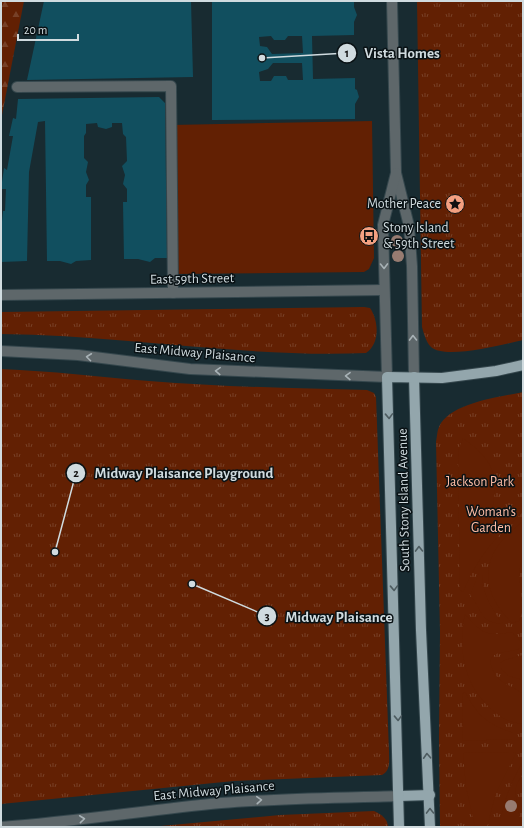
<svg xmlns="http://www.w3.org/2000/svg" width="524" height="828" font-family="'Alegreya Sans',sans-serif">
  <style>
    .forest { fill: url(#forest-firs) }
    .park { fill: url(#park-tufts) }
    .garden { fill: #622003 }
    .building { fill: #114f5f; fill-rule: evenodd }
    .lines { fill: none; stroke-linecap: round; stroke-linejoin: round }
    .minor-casing { stroke: #35474d; stroke-width: 12 }
    .major-casing { stroke: #35474d; stroke-width: 12 }
    .minor { stroke: #5e676a; stroke-width: 10 }
    .major { stroke: #93a6ac; stroke-width: 10 }
    .tree { fill: #977b71 }
    .oneway { stroke: #a8b2b6 }
    .oneway2 { stroke: #4e5c60 }
    .labels { text-anchor: middle; dominant-baseline: central; stroke-width: 3; stroke-linejoin: round; paint-order: stroke }
    .poi-label { font-size: 14px; fill: #d0dbdf; stroke: #0a1215; text-anchor: end }
    .street-label { font-size: 14px; fill: #d0dbdf; stroke: #0a1215 }
    .park-label { font-size: 14px; fill: #ffbda5; stroke: #0a1215 }
    .leader { fill: none; stroke: #d0dbdf; stroke-width: 1.5 }
    .callout-dot { fill: #d0dbdf; stroke: #0a1215; stroke-width: 1.5 }
    .mark-label { font-size: 12px; text-anchor: middle; font-weight: bold; fill: #111 }
    .callout-label { font-size: 15px; text-anchor: middle; font-weight: bold; fill: #d0dbdf; stroke: #0a1215; stroke-width: 3; stroke-linejoin: round; paint-order: stroke }
  </style>
  <defs>
    <pattern id="forest-firs" width="22" height="20" patternUnits="userSpaceOnUse"><rect width="22" height="20" fill="#622003"/><path d="M5 1l3.5 6h-7zM16 11l3.5 6h-7z" fill="#774027"/></pattern>
    <pattern id="park-tufts" width="24" height="20" patternUnits="userSpaceOnUse"><rect width="24" height="20" fill="#622003"/><path d="M3 7l-1-3M5 7V3M7 7l1-3M15 17l-1-3M17 17v-4M19 17l1-3" fill="none" stroke="#774027"/></pattern>
  </defs>
  <rect width="100%" height="100%" fill="#182b31"/>
  <polygon class="forest" points="1,1 24,1 1,120"/>
  <g class="park">
    <path d="M 417,1 L 523,1 L 523,340 C 504,344 445,360 431,347 C 426,342 424,334 422,327 Z"/>
    <path d="M 364,307 L 370,308 C 379,321 380,344 366,353 C 244,358 123,335 1,334 L 1,312 Z"/>
    <path d="M 1,369 C 51,371 100,377 149,381 C 222,387 295,388 367,390 L 374,393 L 376,397 L 389,752 C 389,761 391,770 382,775 L 234,781 L 1,804 Z"/>
    <path d="M 523,392 L 523,827 L 440,827 L 439,738 L 440,632 L 436,442 C 437,437 437,431 439,427 C 449,403 500,397 523,392 Z"/>
    <path d="M 374,811 C 381,814 388,819 388,827 L 150,827 L 280,815 Z"/>
  </g>
  <g class="garden">
    <polygon points="372,121 374,258 369,269 364,272 173,274 171,125"/>
    <path d="M 463,438 C 481,452 496,464 495,489 C 495,497 492,504 493,511 L 499,514 L 523,508 L 523,512 C 493,540 480,554 463,592 L 460,590 L 458,451 Z"/>
    <path d="M 523,521 L 523,551 L 519,574 L 523,610 L 519,621 L 512,623 C 488,600 479,571 500,543 C 506,535 516,528 523,521 Z"/>
    <path d="M 479,573 L 482,575 C 484,597 490,606 503,624 C 478,622 484,611 470,595 Z"/>
    <path d="M 465,614 C 481,633 486,637 512,632 L 522,643 L 522,647 C 513,654 494,648 490,661 C 495,684 507,682 523,694 L 523,724 C 497,723 472,693 466,669 C 461,651 461,632 465,614 Z"/>
    <polygon points="523,655 523,680 509,676 500,668 500,663 505,660"/>
    <path d="M 465,692 C 479,717 486,723 513,733 L 513,739 L 463,741 L 462,694 Z"/>
    <polygon points="513,752 516,753 496,793 487,827 475,827 466,787 463,753"/>
    <path d="M 523,761 L 523,773 L 517,784 L 515,791 L 521,827 L 499,827 C 504,801 510,784 523,761 Z"/>
  </g>
  <g class="building">
    <polygon points="44,1 191,1 193,77 27,80"/>
    <path d="M 212,1 L 354,1 L 354,7 L 357,15 L 354,22 L 354,35 L 312,36 L 313,79 L 355,78 L 355,89 L 357,90 L 359,97 L 355,104 L 355,119 L 212,120 ZM 271,36 L 274,40 L 285,40 L 288,36 L 302,36 L 303,53 L 272,54 L 267,47 L 260,46 L 259,37 ZM 273,63 L 302,63 L 303,80 L 288,80 L 286,76 L 274,76 L 271,81 L 260,81 L 259,72 L 268,69 Z"/>
    <polygon points="159,97 165,103 167,258 155,258 150,262 138,259 124,259 123,202 127,202 127,189 123,184 125,175 122,166 127,161 126,137 123,134 122,123 112,123 112,127 106,129 98,127 97,123 86,124 86,133 84,136 84,158 88,162 86,172 89,180 86,185 86,197 91,197 91,260 76,261 71,264 60,261 47,261 45,121 38,122 29,172 27,261 1,262 1,232 3,211 5,211 6,189 1,189 4,168 7,170 13,136 9,136 13,118 16,119 18,99"/>
  </g>
  <g class="lines">
    <defs>
      <g id="minor">
        <polyline points="392,1 396,173 409,226 412,266 414,377"/>
        <polyline points="17,87 171,86 173,293"/>
        <polyline points="1,295 384,290"/>
        <polyline points="1,351 78,355 190,369 387,377 383,225 396,173"/>
        <path d="M 1,827 C 75,822 147,810 221,803 C 280,798 339,798 399,796"/>
      </g>
      <g id="major">
        <polyline points="414,377 421,630 430,827"/>
        <polyline points="399,796 430,795"/>
        <polyline points="399,827 387,377 442,378 496,371 523,365"/>
      </g>
    </defs>
    <use href="#minor" class="minor-casing"/>
    <use href="#major" class="major-casing"/>
    <use href="#minor" class="minor"/>
    <use href="#major" class="major"/>
  </g>
  <g class="tree">
    <circle cx="397" cy="241" r="6"/>
    <circle cx="398" cy="256" r="6"/>
    <circle cx="511" cy="806" r="6"/>
  </g>
  <defs><path id="oneway-chevron" d="M-2-3.5L2.5 0L-2 3.5" fill="none" stroke-width="1.6" stroke-linecap="round" stroke-linejoin="round"/></defs>
  <g class="oneway">
    <use href="#oneway-chevron" transform="translate(384 266) rotate(89)"/>
    <use href="#oneway-chevron" transform="translate(413 338) rotate(-91)"/>
    <use href="#oneway-chevron" transform="translate(89 357) rotate(-173)"/>
    <use href="#oneway-chevron" transform="translate(218 371) rotate(-177)"/>
    <use href="#oneway-chevron" transform="translate(348 376) rotate(-179)"/>
    <use href="#oneway-chevron" transform="translate(259 800) rotate(-4)"/>
    <use href="#oneway-chevron" transform="translate(82 819) rotate(-6)"/>
  </g>
  <g class="oneway2">
    <use href="#oneway-chevron" transform="translate(389 416) rotate(88)"/>
    <use href="#oneway-chevron" transform="translate(419 549) rotate(-91)"/>
    <use href="#oneway-chevron" transform="translate(394 588) rotate(88)"/>
    <use href="#oneway-chevron" transform="translate(398 718) rotate(88)"/>
    <use href="#oneway-chevron" transform="translate(427 756) rotate(-93)"/>
    <use href="#oneway-chevron" transform="translate(430 811) rotate(-91)"/>
  </g>
  <defs>
    <symbol id="sight-disc" viewBox="-11 -11 22 22"><circle r="9.5" fill="#f3a081" stroke="#0a1215"/><path d="M0-6L1.8-2.2L6-1.7L2.9 1.2L3.7 5.4L0 3.3L-3.7 5.4L-2.9 1.2L-6-1.7L-1.8-2.2Z" fill="#111"/></symbol>
    <symbol id="bus-disc" viewBox="-11 -11 22 22"><circle r="9.5" fill="#f3a081" stroke="#0a1215"/><path d="M-5-6H5V4H4V6H2V4H-2V6H-4V4H-5ZM-3.5-4V0h7V-4ZM-3.5 1.2v1.5H-2V1.2ZM2 1.2v1.5H3.5V1.2Z" fill="#111"/></symbol>
  </defs>
  <g fill-rule="evenodd">
    <use href="#sight-disc" x="444" y="193" width="22" height="22"/>
    <use href="#bus-disc" x="358" y="225" width="22" height="22"/>
  </g>
  <g class="labels">
    <g class="poi-label">
      <text x="441" y="204">Mother Peace</text>
      <text x="383" y="228" text-anchor="start">Stony Island<tspan x="383" dy="16">&amp; 59th Street</tspan></text>
    </g>
    <g class="street-label">
      <text transform="translate(192 279) rotate(-1)">East 59th Street</text>
      <text transform="translate(195 353) rotate(5)">East Midway Plaisance</text>
      <text transform="translate(404 500) rotate(-91)">South Stony Island Avenue</text>
      <text transform="translate(214 791) rotate(-5)">East Midway Plaisance</text>
    </g>
    <g class="park-label">
      <text x="480" y="482">Jackson Park</text>
      <text x="491" y="512">Woman's<tspan x="491" dy="16">Garden</tspan></text>
    </g>
  </g>
  <path class="leader" d="M262 58L347 53M55 552L76 473M192 584L267 616"/>
  <g class="callout-dot">
    <circle cx="262" cy="58" r="4"/>
    <circle cx="55" cy="552" r="4"/>
    <circle cx="192" cy="584" r="4"/>
    <circle cx="347" cy="53" r="10"/>
    <circle cx="76" cy="473" r="10"/>
    <circle cx="267" cy="616" r="10"/>
  </g>
  <g class="mark-label">
    <text x="347" y="57">1</text>
    <text x="76" y="477">2</text>
    <text x="267" y="620">3</text>
  </g>
  <g class="callout-label">
    <text x="402" y="58">Vista Homes</text>
    <text x="184" y="478">Midway Plaisance Playground</text>
    <text x="339" y="622">Midway Plaisance</text>
  </g>
  <rect width="524" height="828" fill="none" stroke="#d0dbdf" stroke-width="4"/>
  <path d="M18 34v6h60v-6" fill="none" stroke="#d0dbdf" stroke-width="2"/>
  <text x="24" y="34" font-size="12" fill="#d0dbdf" stroke="#0a1215" stroke-width="3" paint-order="stroke">20 m</text>
</svg>
